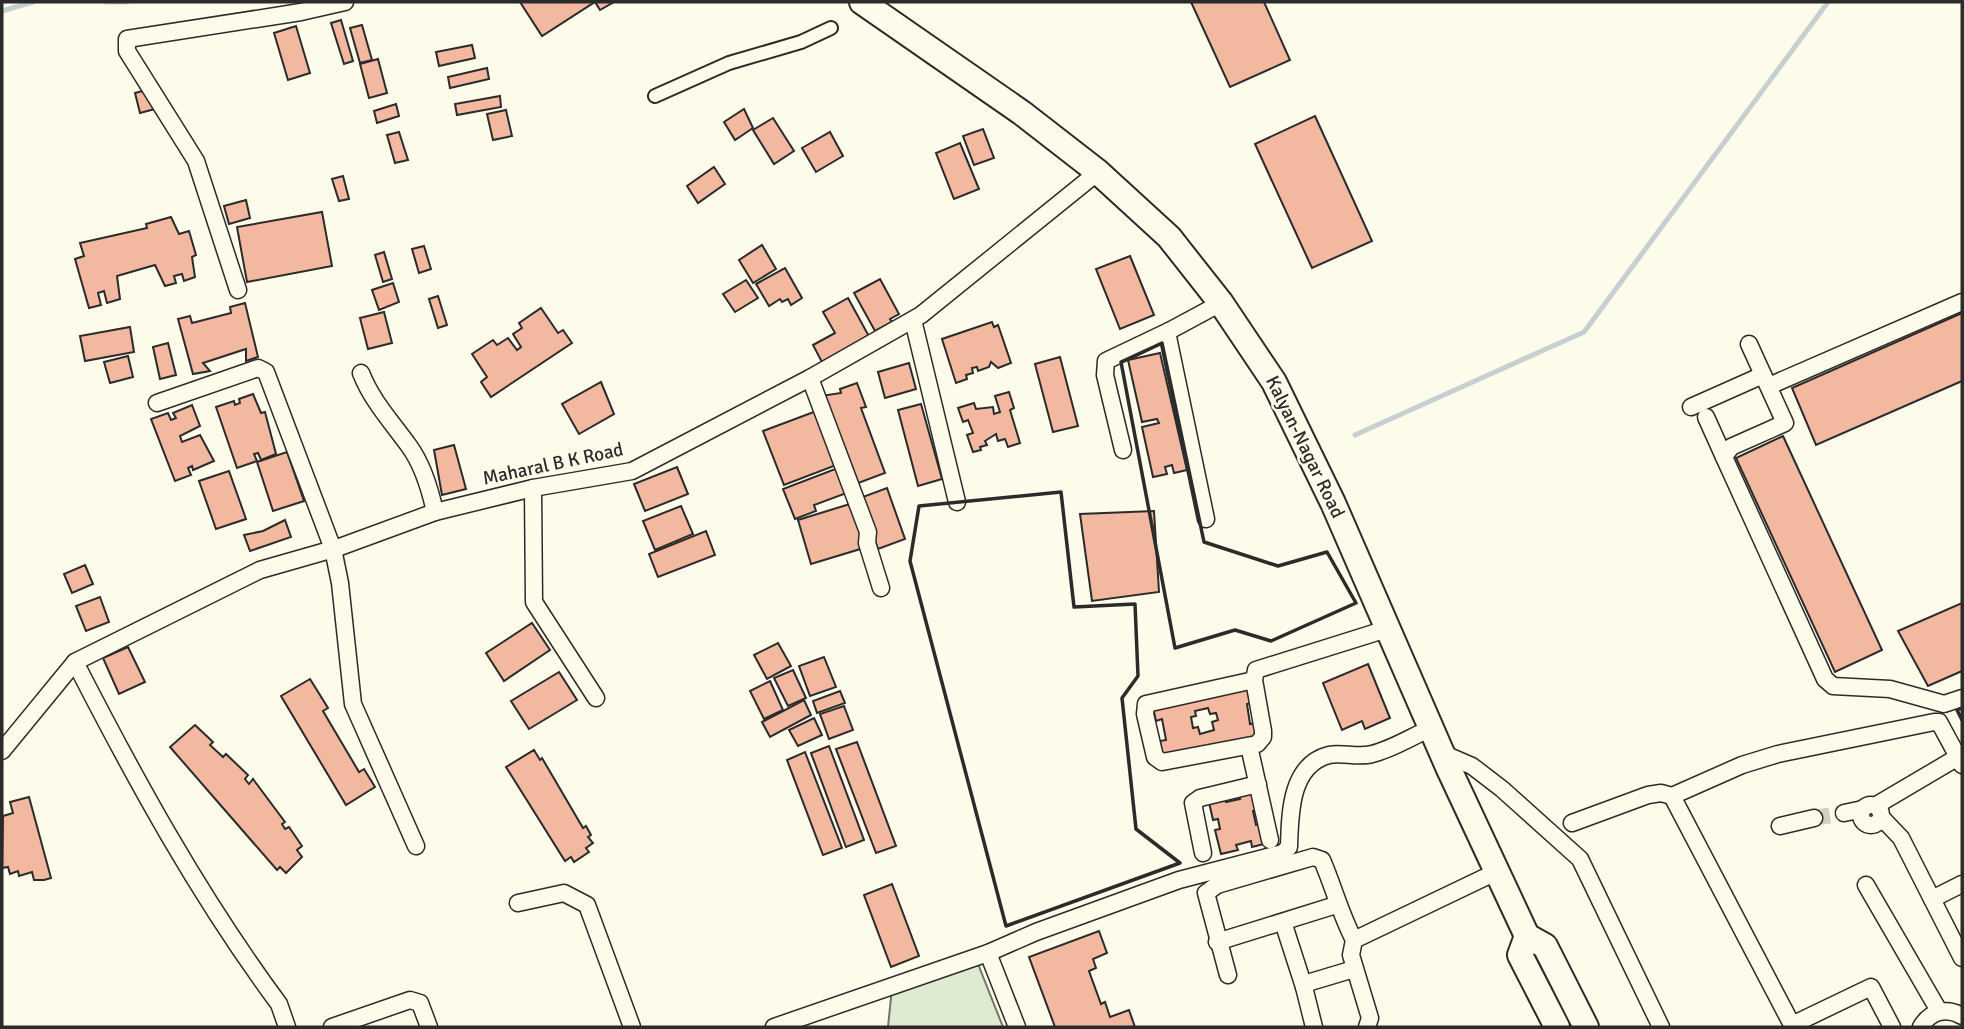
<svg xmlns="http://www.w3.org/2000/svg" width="1964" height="1029" font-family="Signika,sans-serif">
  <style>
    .green { fill: #deebd1; stroke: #74746e; stroke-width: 2 }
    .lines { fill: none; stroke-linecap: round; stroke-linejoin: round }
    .stream { stroke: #c7d0d0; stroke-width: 5 }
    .building { fill: #f2b8a0; stroke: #2b2b2b; stroke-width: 2; fill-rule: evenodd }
    .minor-tunnel { stroke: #d3d1c4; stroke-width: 16; stroke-dasharray: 16 8; stroke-linecap: butt }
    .pedestrian-casing { stroke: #2b2b2b; stroke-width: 16 }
    .minor-casing { stroke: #2b2b2b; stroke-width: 19 }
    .trunk-casing { stroke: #2b2b2b; stroke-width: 28 }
    .pedestrian { stroke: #fdfbea; stroke-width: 12 }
    .minor { stroke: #fdfbea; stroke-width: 16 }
    .trunk { stroke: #fdfbea; stroke-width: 24 }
    .wall { stroke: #2b2b2b; stroke-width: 3.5 }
    .labels { text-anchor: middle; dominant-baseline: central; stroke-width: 5; stroke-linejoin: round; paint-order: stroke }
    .street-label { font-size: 19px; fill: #2b2b2b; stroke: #fdfbea }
  </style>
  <rect width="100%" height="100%" fill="#fdfbea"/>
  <polygon class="green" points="978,964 1003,1027 888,1027 892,988"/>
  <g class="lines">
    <g class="stream">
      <polyline points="106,2 127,2"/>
      <polyline points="2,11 33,2"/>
      <polyline points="1355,435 1584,332 1828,2"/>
    </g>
  </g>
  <g class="building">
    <polygon points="520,2 614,2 600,10 595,2 542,36"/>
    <polygon points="1191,2 1264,2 1290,60 1230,87"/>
    <polygon points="341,20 353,61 344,64 331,23"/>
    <polygon points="362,25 372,60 360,63 350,28"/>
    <polygon points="296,26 310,73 288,80 274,33"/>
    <polygon points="472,45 475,58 439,66 436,52"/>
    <polygon points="378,59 387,93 369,98 360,64"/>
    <polygon points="487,68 489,79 450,88 448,77"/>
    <polygon points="150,89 155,109 140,113 135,93"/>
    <polygon points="500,96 501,107 457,115 455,104"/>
    <polygon points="396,104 399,116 377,123 374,111"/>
    <polygon points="744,109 753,128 735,140 724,122"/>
    <polygon points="506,110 512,136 493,140 487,114"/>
    <polygon points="1315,116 1372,241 1312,268 1255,144"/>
    <polygon points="773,118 794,151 774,164 753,130"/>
    <polygon points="983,129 994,158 974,165 963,136"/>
    <polygon points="399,132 408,160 395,163 387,135"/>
    <polygon points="830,132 843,156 816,172 802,148"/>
    <polygon points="960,143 979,189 954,199 936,153"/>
    <polygon points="714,167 725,184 698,203 687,186"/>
    <polygon points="343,176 349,199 339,201 332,179"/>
    <polygon points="246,200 250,218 229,224 224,206"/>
    <polygon points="322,212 332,266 247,282 237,227"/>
    <polygon points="171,217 179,234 189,231 196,255 192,257 195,277 184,281 182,274 174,276 176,283 165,286 155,265 117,276 120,299 107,303 104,291 98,293 101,305 89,308 75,259 84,256 80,243 147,228 146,224"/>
    <polygon points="762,245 776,269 753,283 739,260"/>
    <polygon points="424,246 431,269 419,273 412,249"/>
    <polygon points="384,252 392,279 383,282 375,255"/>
    <polygon points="1130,256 1154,315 1120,329 1096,269"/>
    <polygon points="785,268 802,298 791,305 788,299 782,302 780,299 769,306 756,284"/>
    <polygon points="880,279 899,314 890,319 892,322 875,331 854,293"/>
    <polygon points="746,280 758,298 735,312 723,294"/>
    <polygon points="393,283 399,302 379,310 372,290"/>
    <polygon points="438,296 447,325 438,328 429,299"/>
    <polygon points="848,298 871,340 824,366 813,345 835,333 823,312"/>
    <polygon points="245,303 258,357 246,361 246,349 203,363 210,371 193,374 178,319 190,316 192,323 231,313 230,307"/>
    <polygon points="541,308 558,333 563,330 572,343 491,397 481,382 487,377 472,354 493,340 497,345 508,338 517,350 521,347 513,334 522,328 519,323"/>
    <polygon points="384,312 392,343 368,349 360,318"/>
    <polygon points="1962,313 1962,381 1816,445 1792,388"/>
    <polygon points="992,322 994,327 998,325 1011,363 998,368 991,362 989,367 978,371 977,367 972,368 973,373 966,375 967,379 956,383 942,339"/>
    <polygon points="130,327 134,352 85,361 80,336"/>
    <polygon points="168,343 176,375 160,379 153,347"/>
    <polygon points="1160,353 1187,470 1174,473 1172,465 1165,467 1167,474 1153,477 1142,427 1159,423 1157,419 1142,422 1128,360"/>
    <polygon points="128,356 133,377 110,383 104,362"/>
    <polygon points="1060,357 1078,426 1053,432 1035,364"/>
    <polygon points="909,363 916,389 885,398 878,372"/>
    <polygon points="601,382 614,414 579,434 562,404"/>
    <polygon points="857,383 866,407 861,408 885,473 853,485 821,396 841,393 840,389"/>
    <polygon points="1009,392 1014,408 1010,410 1020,443 1008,447 1005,439 998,441 996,434 985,441 987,445 980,447 981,450 973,452 967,435 973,433 968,420 963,422 958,408 974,403 976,409 993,407 994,414 1000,412 995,396"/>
    <polygon points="253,394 261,413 265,412 276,454 261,460 258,453 254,454 257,461 237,468 216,407 234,401 235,405 240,403 239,399"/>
    <polygon points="921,404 942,479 918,486 898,410"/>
    <polygon points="192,405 200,426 180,436 182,442 200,435 214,461 193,470 192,466 188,468 191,475 175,481 151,419 168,413 171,420 176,418 173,413"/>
    <polygon points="819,410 839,464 784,485 763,431"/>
    <polygon points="1783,436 1882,650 1835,672 1736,458"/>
    <polygon points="454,445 466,489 442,495 434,450"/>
    <polygon points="287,452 304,501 273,511 257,462"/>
    <polygon points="843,466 852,491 814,505 816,511 795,519 783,489"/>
    <polygon points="677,467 688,494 645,511 634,484"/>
    <polygon points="229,471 246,519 216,529 199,481"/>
    <polygon points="887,488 905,539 878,549 860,498"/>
    <polygon points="853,503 867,547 811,564 798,520"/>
    <polygon points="681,506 693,534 655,550 643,521"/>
    <polygon points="1154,511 1159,592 1092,601 1080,514"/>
    <polygon points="285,520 291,537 250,551 244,535 263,531"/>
    <polygon points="706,531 715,555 658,577 649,554"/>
    <polygon points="85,565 93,584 72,593 64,574"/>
    <polygon points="100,597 109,622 86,631 76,606"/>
    <polygon points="1962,603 1962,671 1928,686 1898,631"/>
    <polygon points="532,623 550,650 504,681 486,653"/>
    <polygon points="778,643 791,666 767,679 754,655"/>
    <polygon points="128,647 145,682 119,694 103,658"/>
    <polygon points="824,657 836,687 810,696 799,666"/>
    <polygon points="1368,664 1390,718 1365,729 1362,721 1342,730 1323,683"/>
    <polygon points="793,670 806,698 788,706 774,678"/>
    <polygon points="559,672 577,700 529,729 511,701"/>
    <polygon points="310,679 328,708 323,711 359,772 364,769 375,787 346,805 281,696"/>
    <polygon points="770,681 783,710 764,719 750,691"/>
    <path d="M 1248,684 L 1252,703 L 1247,704 L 1250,724 L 1256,723 L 1259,740 L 1163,758 L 1160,741 L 1166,740 L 1162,719 L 1156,721 L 1152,703 ZM 1208,708 L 1210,714 L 1216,713 L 1218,720 L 1212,722 L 1214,730 L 1200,734 L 1198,727 L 1193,728 L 1191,717 L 1196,716 L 1195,711 Z"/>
    <polygon points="840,691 845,703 817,713 813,701"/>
    <polygon points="804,700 811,715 770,737 762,722"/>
    <polygon points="844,706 853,730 829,739 820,714"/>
    <polygon points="814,718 822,735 798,746 789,730"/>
    <polygon points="195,725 213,742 210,745 223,757 226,754 248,775 245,779 249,784 253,779 285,822 282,824 285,829 289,827 302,846 297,850 302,857 286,873 280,867 277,870 170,747"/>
    <polygon points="857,742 896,846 876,853 836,749"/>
    <polygon points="829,746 864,840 846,847 811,753"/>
    <polygon points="534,750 540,760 542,758 583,828 586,826 591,835 588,837 593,843 586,848 589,852 574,862 571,857 565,861 506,767"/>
    <polygon points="805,752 842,848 823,855 787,760"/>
    <polygon points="1255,787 1260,810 1253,811 1256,825 1263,824 1268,843 1252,847 1251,841 1236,845 1238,850 1221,854 1215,830 1220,829 1218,819 1213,820 1208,798 1224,795 1226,802 1240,799 1238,791"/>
    <polygon points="29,797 51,878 44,880 34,880 32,872 19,876 18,871 10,874 8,867 2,868 3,816 13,813 10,802"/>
    <polygon points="892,884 919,956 891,967 864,895"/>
    <polygon points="1099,931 1107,953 1093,959 1096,968 1089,971 1101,1004 1105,1002 1110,1017 1129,1010 1135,1027 1055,1027 1029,957"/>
  </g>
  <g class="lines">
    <polyline class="minor-tunnel" points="1814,818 1844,813"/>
    <defs>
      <polyline id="pedestrian" points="655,96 729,63 801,42 831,28"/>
      <g id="minor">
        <polyline points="238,290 196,161 127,51 127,39 301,12 345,2"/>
        <polyline points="913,320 957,502"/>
        <polyline points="1749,344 1785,423 1731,447 1724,457 1825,679 1833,686 1890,689 1944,704 1962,698"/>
        <path d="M 361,373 C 372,401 391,421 409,446 C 423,465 430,489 435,512"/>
        <polyline points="810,378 868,532 867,543 881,588"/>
        <polyline points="1769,386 1962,302"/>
        <polyline points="157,403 258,368 266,372 333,549 340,583 353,704 416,846"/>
        <polyline points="1691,407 1763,375"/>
        <polyline points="1706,417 1724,457"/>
        <polyline points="1123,450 1105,375 1106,361 1169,331"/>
        <polyline points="533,488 534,602 596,698"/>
        <polyline points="1206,519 1168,337 1169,331 1221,303"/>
        <path d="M 75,662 C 136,781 199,896 279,1004 L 287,1027"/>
        <polyline points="1254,680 1146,704 1145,714 1155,757 1162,762 1257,744 1263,737 1263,731 1254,680 1256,670 1390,628"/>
        <polyline points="1249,746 1270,840"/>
        <polyline points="2,751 75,662 260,570 337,548 435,512 533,488 632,471 810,378 921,315 1098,172"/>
        <polyline points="1442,753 1472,766 1502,789 1580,859 1661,1027"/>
        <polyline points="1672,796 1790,1021 1796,1023 1871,987 1892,1027"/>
        <circle cx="1871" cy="815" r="10"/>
        <polyline points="1875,806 1958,757 1962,765"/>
        <polyline points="1844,813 1863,809"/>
        <polyline points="1881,817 1901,838 1962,958"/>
        <polyline points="1572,823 1648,795 1661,793 1672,796 1742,765 1778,754 1934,722 1939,722 1958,757"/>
        <polyline points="1780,826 1814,818"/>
        <polyline points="1203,853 1193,803 1200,798 1258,784"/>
        <polyline points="1866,885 1939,1011"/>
        <polyline points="1932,899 1962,884"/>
        <polyline points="518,903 564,893 587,905 632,1027"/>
        <polyline points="1283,922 1304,987"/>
        <polyline points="1217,942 1336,905"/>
        <polyline points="988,953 1017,1027"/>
        <path d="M 1228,975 L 1206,893 L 1217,885 L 1313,857 L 1322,860 C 1334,888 1340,913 1354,940"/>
        <polyline points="332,1027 410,1000 420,1003 429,1027"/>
        <path d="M 774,1027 L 988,953 L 1036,932 L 1179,880 L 1283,853 L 1289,847 C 1290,814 1290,765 1329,755 C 1342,752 1358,758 1372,754 C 1393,749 1412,736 1432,728"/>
        <polyline points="1314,1027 1304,987 1307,983 1354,969"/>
        <polyline points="1367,1027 1370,1018 1351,955 1354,940 1496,872"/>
        <path d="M 1921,1027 C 1930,1011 1947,1007 1962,1016"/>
      </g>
      <g id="trunk">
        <polyline points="862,2 1022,113 1098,172 1169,237 1221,303 1274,382 1333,503 1448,767 1527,936 1520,955 1557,1027"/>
        <polyline points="1527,936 1545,946 1586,1027"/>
      </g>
    </defs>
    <use href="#pedestrian" class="pedestrian-casing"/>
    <use href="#minor" class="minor-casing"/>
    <use href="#trunk" class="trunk-casing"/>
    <use href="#pedestrian" class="pedestrian"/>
    <use href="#minor" class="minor"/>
    <use href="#trunk" class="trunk"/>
    <g class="wall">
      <polygon points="1162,343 1204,542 1278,566 1327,552 1356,603 1271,641 1235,630 1175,648 1121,362"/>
      <polygon points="1061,492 1074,607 1135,604 1138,676 1122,698 1136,829 1180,863 1006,926 910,561 919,506"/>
      <polyline points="1962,708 1957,710 1962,720"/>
    </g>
  </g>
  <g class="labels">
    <g class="street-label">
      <text transform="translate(1305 447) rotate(64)">Kalyan-Nagar Road</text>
      <text transform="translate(553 464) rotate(-12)">Maharal B K Road</text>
    </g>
  </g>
  <rect width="1964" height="1029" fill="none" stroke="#2b2b2b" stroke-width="7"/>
</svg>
